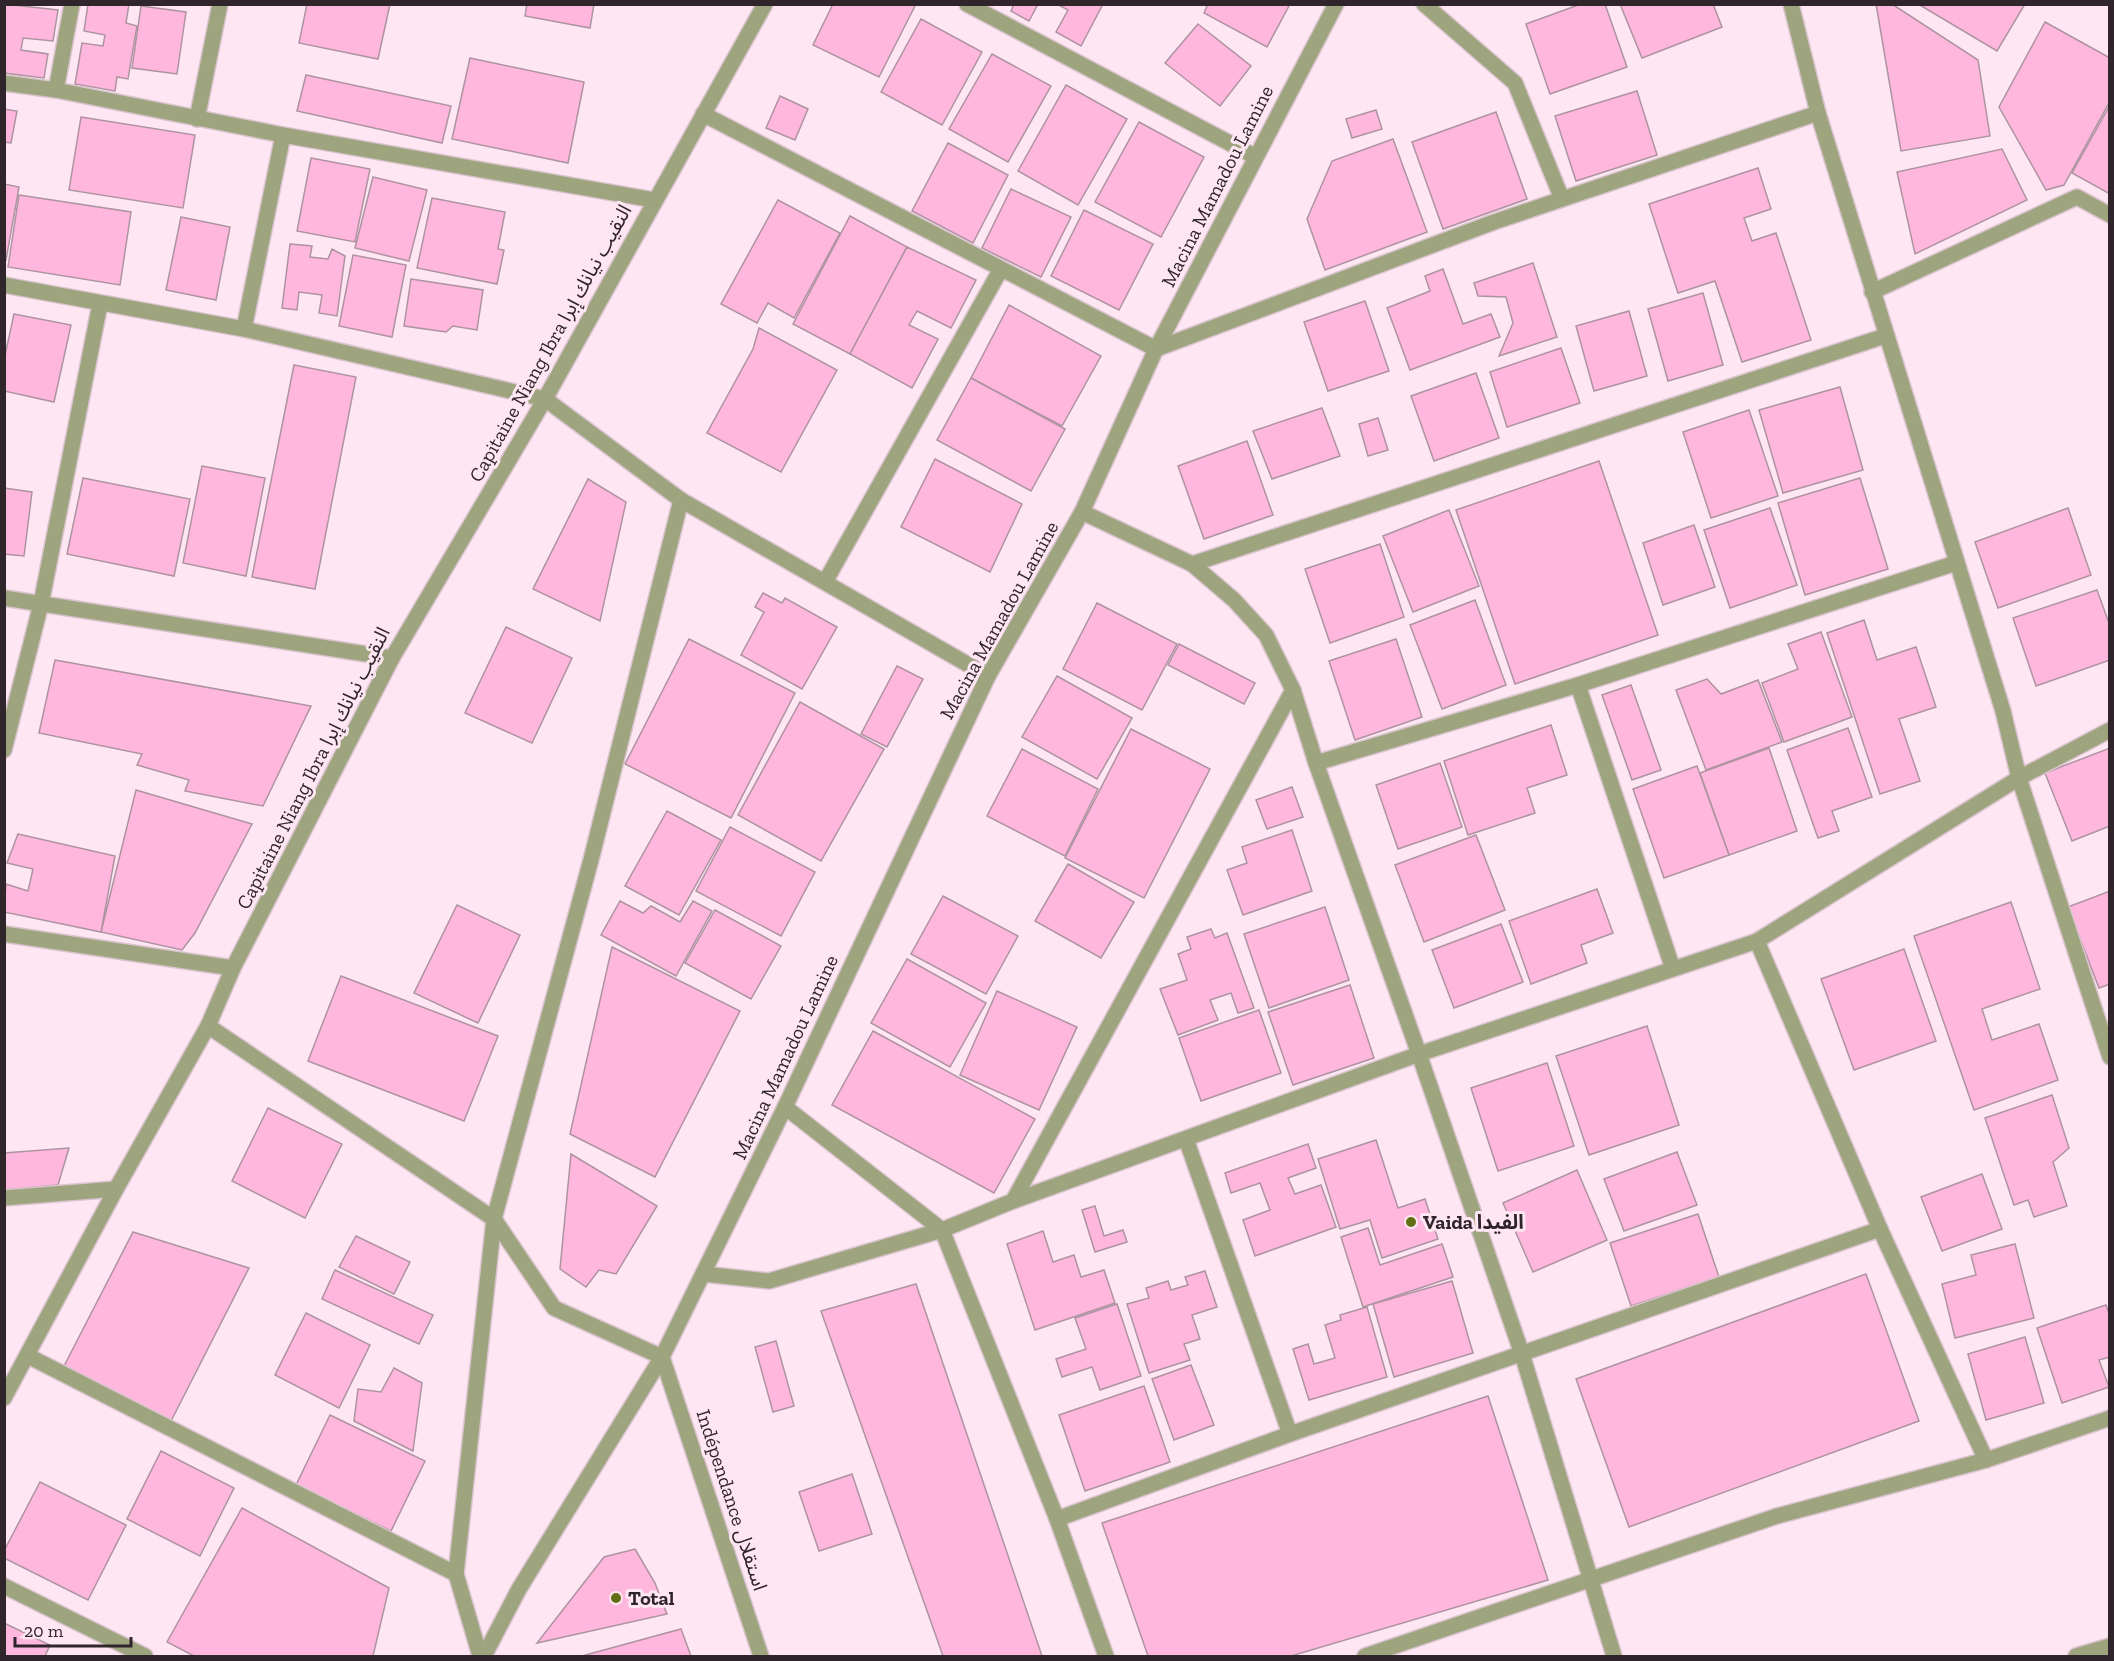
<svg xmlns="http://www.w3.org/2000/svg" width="2114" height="1661" font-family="'Zilla Slab','Noto Sans Arabic',serif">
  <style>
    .building { fill: #ffb7dd; stroke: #ae93a1; stroke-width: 1.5 }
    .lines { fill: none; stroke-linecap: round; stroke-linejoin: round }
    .minor-casing { stroke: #d9c4ce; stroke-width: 18 }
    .tertiary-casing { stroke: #d9c4ce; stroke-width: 18 }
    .minor { stroke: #9da47e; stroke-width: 15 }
    .tertiary { stroke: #9da47e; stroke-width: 15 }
    .poi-dot { fill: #636d14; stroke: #fee7f2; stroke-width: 2 }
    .labels { text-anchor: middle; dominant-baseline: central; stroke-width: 6; stroke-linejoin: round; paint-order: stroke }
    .street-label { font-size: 20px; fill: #30252b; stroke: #fee7f2 }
    .poi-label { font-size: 20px; font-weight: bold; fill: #30252b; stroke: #fee7f2; text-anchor: start }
  </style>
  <rect width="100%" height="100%" fill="#fee7f2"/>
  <g class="building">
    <polygon points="4,4 58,10 53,41 23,38 21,50 48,54 44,78 4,73"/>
    <polygon points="88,4 129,4 126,23 137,26 128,79 117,77 115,91 75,84 82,43 103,46 105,35 84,31"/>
    <polygon points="307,4 390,4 378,59 299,43"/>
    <polygon points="527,4 594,4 590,28 525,16"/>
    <polygon points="833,4 916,4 879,77 813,45"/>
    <polygon points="1014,4 1038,4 1029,21 1011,11"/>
    <polygon points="1057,4 1103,4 1081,46 1056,32 1068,10"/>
    <polygon points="1208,4 1290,4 1267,47 1204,13"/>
    <polygon points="1581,4 1605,4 1627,67 1550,94 1526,24"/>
    <polygon points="1620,4 1713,4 1722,27 1642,58"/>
    <polygon points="1876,4 1892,4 1978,60 1990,136 1901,151"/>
    <polygon points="1918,4 2025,4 1997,51"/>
    <polygon points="141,6 186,12 177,74 132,68"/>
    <polygon points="921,19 982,52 942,125 881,92"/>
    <polygon points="2045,22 2110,58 2110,101 2064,185 2046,190 1999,107"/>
    <polygon points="1198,24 1251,66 1220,106 1165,63"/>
    <polygon points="992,54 1051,86 1008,162 949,129"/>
    <polygon points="470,58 584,82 568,163 452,139"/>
    <polygon points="306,75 451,106 442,143 297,111"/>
    <polygon points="1066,85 1127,119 1078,205 1018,171"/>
    <polygon points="1637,91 1657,155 1576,181 1555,116"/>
    <polygon points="780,96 808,109 795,140 766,128"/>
    <polygon points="2110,105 2110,194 2072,173"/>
    <polygon points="4,109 17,111 11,143 4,142"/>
    <polygon points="1376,110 1382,129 1352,138 1346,119"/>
    <polygon points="1496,112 1527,199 1443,229 1412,142"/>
    <polygon points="81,117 195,135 183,208 69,190"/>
    <polygon points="1139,122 1204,157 1161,237 1095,202"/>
    <polygon points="1393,139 1427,232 1325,270 1307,219 1332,161"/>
    <polygon points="948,143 1008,175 973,243 912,211"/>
    <polygon points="2002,149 2027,200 1915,254 1897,172"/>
    <polygon points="311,158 370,169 355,242 297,231"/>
    <polygon points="1758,168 1771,209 1744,218 1752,241 1776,233 1811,340 1742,362 1715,281 1678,293 1649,204"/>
    <polygon points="373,177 427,190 409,261 355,248"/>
    <polygon points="4,184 19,187 6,260 4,259"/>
    <polygon points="1011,189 1071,217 1041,277 982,248"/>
    <polygon points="19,195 131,212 120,285 8,267"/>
    <polygon points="432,198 505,212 498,249 504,250 497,284 417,268"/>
    <polygon points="778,200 840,233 794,318 768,303 757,323 721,304"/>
    <polygon points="1084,210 1153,244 1119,310 1051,276"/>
    <polygon points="850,216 907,247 850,354 793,324"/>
    <polygon points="181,217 230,227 216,300 166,290"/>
    <polygon points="290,244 312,246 310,257 328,259 332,249 345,256 337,316 319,313 322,295 299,292 297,310 282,308"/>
    <polygon points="907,247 976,280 951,328 917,311 909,325 938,339 912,388 850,354"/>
    <polygon points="353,255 406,265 392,337 339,326"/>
    <polygon points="1533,263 1557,337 1499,356 1513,323 1506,297 1478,296 1474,283"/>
    <polygon points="1443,269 1463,324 1491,314 1500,337 1410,370 1387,308 1430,291 1425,276"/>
    <polygon points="411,279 483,290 477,330 453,326 446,332 404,326"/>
    <polygon points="1703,293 1723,365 1668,381 1648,309"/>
    <polygon points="1365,301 1389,371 1328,391 1304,322"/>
    <polygon points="1009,305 1101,356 1062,426 971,378"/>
    <polygon points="1629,311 1647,376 1594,391 1576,326"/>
    <polygon points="14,314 71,325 54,402 4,391 4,360"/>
    <polygon points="759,328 837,370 781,472 707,433 753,349"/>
    <polygon points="1561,348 1580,403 1507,427 1490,372"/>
    <polygon points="294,365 356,377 315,589 252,577"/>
    <polygon points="1476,373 1499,438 1434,461 1411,396"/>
    <polygon points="971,378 1065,429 1031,491 937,440"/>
    <polygon points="1840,387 1863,470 1783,493 1759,410"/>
    <polygon points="1322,408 1340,456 1272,479 1253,431"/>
    <polygon points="1749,410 1778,496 1711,518 1683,432"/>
    <polygon points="1378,418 1388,450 1368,456 1359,424"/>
    <polygon points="1247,441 1273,515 1204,539 1178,466"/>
    <polygon points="935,459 1022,504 990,572 901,527"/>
    <polygon points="1599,461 1658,635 1515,684 1456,510"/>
    <polygon points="202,466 265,478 246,576 183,563"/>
    <polygon points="83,478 190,499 174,576 67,554"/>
    <polygon points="1860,478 1888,569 1805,595 1778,503"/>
    <polygon points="588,479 626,502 600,621 533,589"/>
    <polygon points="4,488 32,492 24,556 4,554"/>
    <polygon points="1770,508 1797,585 1730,608 1704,530"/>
    <polygon points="2068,508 2091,575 1998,608 1975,542"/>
    <polygon points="1449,510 1479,586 1413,612 1383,536"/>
    <polygon points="1694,525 1715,587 1663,605 1643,543"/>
    <polygon points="1380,544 1404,617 1330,643 1305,569"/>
    <polygon points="2097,590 2110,626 2110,660 2036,686 2013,618"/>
    <polygon points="763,593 782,603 785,598 837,627 802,689 741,655 764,612 755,607"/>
    <polygon points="1475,600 1506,685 1442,709 1410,625"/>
    <polygon points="1097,603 1177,644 1142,710 1063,669"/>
    <polygon points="1864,620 1877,660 1916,647 1936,707 1899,719 1920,781 1880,794 1827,633"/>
    <polygon points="506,627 572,658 532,743 465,713"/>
    <polygon points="1821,632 1852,717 1784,742 1762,683 1798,669 1788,644"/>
    <polygon points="689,639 795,693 731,818 625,764"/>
    <polygon points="1396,639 1422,717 1355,740 1329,661"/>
    <polygon points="1179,644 1255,683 1244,704 1168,665"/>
    <polygon points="55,660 311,706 263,806 185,791 189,780 137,765 142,754 39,733"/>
    <polygon points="897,666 923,679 887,747 861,734"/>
    <polygon points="1057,676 1132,718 1097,779 1022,737"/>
    <polygon points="1707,679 1721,694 1758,680 1782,742 1706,770 1676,690"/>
    <polygon points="1631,685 1661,770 1632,780 1602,695"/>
    <polygon points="800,702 884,749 821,861 738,815"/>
    <polygon points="1551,725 1567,775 1527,788 1535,813 1468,835 1444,761"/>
    <polygon points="1848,728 1872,797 1832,811 1839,831 1818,838 1787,750"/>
    <polygon points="1131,729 1210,769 1144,898 1065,858"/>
    <polygon points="1769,748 1797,831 1729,855 1700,773"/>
    <polygon points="2110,748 2110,826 2072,841 2045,773"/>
    <polygon points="1022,749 1098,789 1065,856 987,816"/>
    <polygon points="1440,763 1462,827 1398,849 1376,785"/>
    <polygon points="1697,766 1729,855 1664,878 1633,789"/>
    <polygon points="1292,787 1303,817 1267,829 1256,800"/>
    <polygon points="136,790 252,824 195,933 182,950 101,932"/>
    <polygon points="667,811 721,840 679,915 625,886"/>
    <polygon points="730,827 815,872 781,936 696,891"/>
    <polygon points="1292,830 1312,891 1243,915 1227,870 1247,863 1242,847"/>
    <polygon points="18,834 115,856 101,932 4,912 6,884 28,891 33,869 7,863"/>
    <polygon points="1476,835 1505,910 1424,942 1395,865"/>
    <polygon points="1068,864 1134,902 1101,958 1035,921"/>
    <polygon points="1597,889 1613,933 1581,945 1587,963 1531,984 1509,921"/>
    <polygon points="2110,891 2110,984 2099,988 2068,907"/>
    <polygon points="943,896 1018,936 986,994 911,954"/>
    <polygon points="620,901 643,913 651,906 680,922 693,901 712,911 676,976 601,935"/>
    <polygon points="2011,902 2040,989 1982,1009 1992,1040 2039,1024 2058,1080 1974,1110 1914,936"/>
    <polygon points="457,905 520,935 478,1023 414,993"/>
    <polygon points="1325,907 1349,980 1269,1008 1244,934"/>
    <polygon points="715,910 781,946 751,999 685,963"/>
    <polygon points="1501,924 1523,982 1454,1008 1432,950"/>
    <polygon points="1211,929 1215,938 1227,933 1254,1008 1238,1013 1231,993 1210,1000 1218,1020 1178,1035 1160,989 1187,980 1178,954 1191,949 1187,937"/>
    <polygon points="612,947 740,1011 655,1177 570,1134"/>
    <polygon points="1904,949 1936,1041 1854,1070 1821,979"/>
    <polygon points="907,959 986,1003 950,1067 871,1023"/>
    <polygon points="341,976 498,1036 464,1121 308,1061"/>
    <polygon points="1350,985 1374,1058 1293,1085 1268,1012"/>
    <polygon points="997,991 1077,1027 1039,1110 960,1075"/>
    <polygon points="1259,1010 1281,1073 1201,1101 1179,1038"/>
    <polygon points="1647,1026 1679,1125 1589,1155 1556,1056"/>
    <polygon points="873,1031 1035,1119 994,1193 832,1105"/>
    <polygon points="1547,1063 1574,1146 1498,1171 1471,1088"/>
    <polygon points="2052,1095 2069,1148 2053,1162 2067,1206 2034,1217 2028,1200 2014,1205 1985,1118"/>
    <polygon points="268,1108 342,1144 305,1218 232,1181"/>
    <polygon points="1376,1140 1398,1208 1425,1199 1438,1239 1382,1258 1370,1220 1340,1229 1318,1159"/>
    <polygon points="1308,1144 1316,1168 1288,1178 1295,1194 1321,1185 1336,1227 1255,1256 1243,1220 1270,1210 1260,1183 1231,1193 1225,1173"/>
    <polygon points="69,1148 58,1185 4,1190 4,1153"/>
    <polygon points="1677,1152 1697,1205 1624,1231 1604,1179"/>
    <polygon points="571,1154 657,1206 616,1274 599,1270 586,1287 560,1269"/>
    <polygon points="1577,1170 1607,1240 1533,1272 1503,1203"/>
    <polygon points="1982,1174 2002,1229 1942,1251 1921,1197"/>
    <polygon points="1095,1206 1104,1236 1123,1230 1127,1242 1095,1252 1082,1210"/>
    <polygon points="1698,1214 1719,1277 1631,1306 1610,1243"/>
    <polygon points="1368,1228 1380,1265 1442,1244 1453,1277 1363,1307 1341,1237"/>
    <polygon points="1043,1231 1053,1262 1074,1255 1081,1277 1104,1270 1115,1303 1035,1330 1007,1244"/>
    <polygon points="133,1232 249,1268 169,1425 62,1370"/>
    <polygon points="356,1236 410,1262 394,1294 339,1267"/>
    <polygon points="2015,1244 2034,1318 1955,1338 1942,1284 1976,1275 1971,1255"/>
    <polygon points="335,1270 433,1315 419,1344 322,1299"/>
    <polygon points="1205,1271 1217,1307 1192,1315 1200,1339 1184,1344 1190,1360 1149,1373 1127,1304 1149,1298 1146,1288 1168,1281 1171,1290 1188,1285 1185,1277"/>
    <polygon points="1866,1274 1919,1421 1629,1527 1576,1379"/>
    <polygon points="1452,1281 1473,1353 1394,1377 1373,1304"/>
    <polygon points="916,1284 1042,1656 943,1656 821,1311"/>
    <polygon points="1117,1304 1141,1376 1100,1390 1092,1367 1062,1377 1056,1359 1086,1349 1075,1318"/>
    <polygon points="2106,1305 2110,1316 2110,1357 2099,1360 2109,1387 2062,1403 2037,1328"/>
    <polygon points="1367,1307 1387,1377 1309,1400 1293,1349 1308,1344 1314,1364 1335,1358 1325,1325 1341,1320 1340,1315"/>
    <polygon points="306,1313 370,1345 339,1408 275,1375"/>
    <polygon points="2025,1337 2044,1403 1986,1420 1968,1354"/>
    <polygon points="776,1341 794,1406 773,1412 755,1347"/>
    <polygon points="1191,1365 1214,1425 1174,1440 1152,1379"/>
    <polygon points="394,1368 422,1383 413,1451 354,1421 358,1389 381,1392"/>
    <polygon points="1144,1386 1170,1462 1085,1491 1059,1415"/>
    <polygon points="1488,1396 1548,1580 1291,1656 1148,1656 1102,1523"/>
    <polygon points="330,1415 425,1461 391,1531 296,1485"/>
    <polygon points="161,1451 234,1488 200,1556 127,1519"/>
    <polygon points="852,1474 872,1534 819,1551 799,1492"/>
    <polygon points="40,1482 126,1525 88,1600 4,1558 4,1551"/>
    <polygon points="242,1508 389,1588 373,1656 194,1656 167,1642"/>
    <polygon points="635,1549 655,1583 667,1614 537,1643 604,1557"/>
    <polygon points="4,1623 50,1645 45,1656 4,1656"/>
    <polygon points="681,1629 691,1656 582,1656"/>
  </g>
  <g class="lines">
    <defs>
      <g id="minor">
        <polyline points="967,4 1254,156"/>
        <polyline points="1424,4 1515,83 1562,199"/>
        <polyline points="1791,4 1818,113 2003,711 2019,778 2110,1057"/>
        <polyline points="4,83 56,90 283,135 654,200"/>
        <polyline points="56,90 72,4"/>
        <polyline points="703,114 1156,349 1494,222 1818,113"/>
        <polyline points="197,119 220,4"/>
        <polyline points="4,285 244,329 545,399 681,500 592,856 494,1219 456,1574 480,1656"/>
        <polyline points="1872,292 2077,197 2110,215"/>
        <polyline points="244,329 283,135"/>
        <polyline points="681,500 988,676"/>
        <polyline points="1082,512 1192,564 1234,600 1266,635 1293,690 1316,763 1419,1054 1522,1354 1614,1656"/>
        <polyline points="1192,564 1885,336"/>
        <polyline points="825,582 1001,269"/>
        <polyline points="4,598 392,658"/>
        <polyline points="1578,685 1673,969"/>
        <polyline points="4,750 41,604 100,304"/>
        <polyline points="1316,763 1578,685 1956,563"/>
        <polyline points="4,934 233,968"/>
        <polyline points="1757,941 1880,1229 1986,1460"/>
        <polyline points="208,1026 494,1219 554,1308 662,1357 519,1589 484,1656"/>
        <polyline points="785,1107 942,1230 1013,1201 1419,1054 1757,941 2019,778 2110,730"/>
        <polyline points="1186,1139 1290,1434"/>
        <polyline points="4,1198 116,1189"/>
        <polyline points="1013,1201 1293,690"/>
        <polyline points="703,1274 769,1281 942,1230 1057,1519 1106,1656"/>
        <polyline points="28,1356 456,1574"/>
        <polyline points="4,1398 116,1189 208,1026 233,968 392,658 545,399 765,4"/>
        <polyline points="1057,1519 1290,1434 1880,1229"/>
        <polyline points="4,1586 145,1656"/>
        <polyline points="1365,1656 1777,1516 1986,1460 2110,1418"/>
        <polyline points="2076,1656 2110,1646"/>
      </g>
      <polyline id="tertiary" points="761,1656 662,1357 785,1107 988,676 1082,512 1156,349 1336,4"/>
    </defs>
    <use href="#minor" class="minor-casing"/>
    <use href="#tertiary" class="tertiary-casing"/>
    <use href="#minor" class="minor"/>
    <use href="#tertiary" class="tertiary"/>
  </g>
  <g class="poi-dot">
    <circle cx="1411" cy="1222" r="6"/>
    <circle cx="616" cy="1598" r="6"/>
  </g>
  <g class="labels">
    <g class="street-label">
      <text transform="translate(1217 186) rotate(-63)">Macina Mamadou Lamine</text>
      <text transform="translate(550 343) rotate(-61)">Capitaine Niang Ibra النقيب نيانك إبرا</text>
      <text transform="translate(999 620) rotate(-61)">Macina Mamadou Lamine</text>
      <text transform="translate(313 768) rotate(-63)">Capitaine Niang Ibra النقيب نيانك إبرا</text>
      <text transform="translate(785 1057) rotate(-65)">Macina Mamadou Lamine</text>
      <text transform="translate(732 1500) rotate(72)">Indépendance استقلال</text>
    </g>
    <g class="poi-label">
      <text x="1423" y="1222">Vaida الفيدا</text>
      <text x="628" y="1598">Total</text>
    </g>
  </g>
  <rect width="2114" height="1661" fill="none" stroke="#30252b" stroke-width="12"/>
  <path d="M15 1637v9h116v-9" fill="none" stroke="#30252b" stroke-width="3"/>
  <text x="24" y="1637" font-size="18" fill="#30252b" stroke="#fee7f2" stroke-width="4.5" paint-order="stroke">20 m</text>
</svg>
